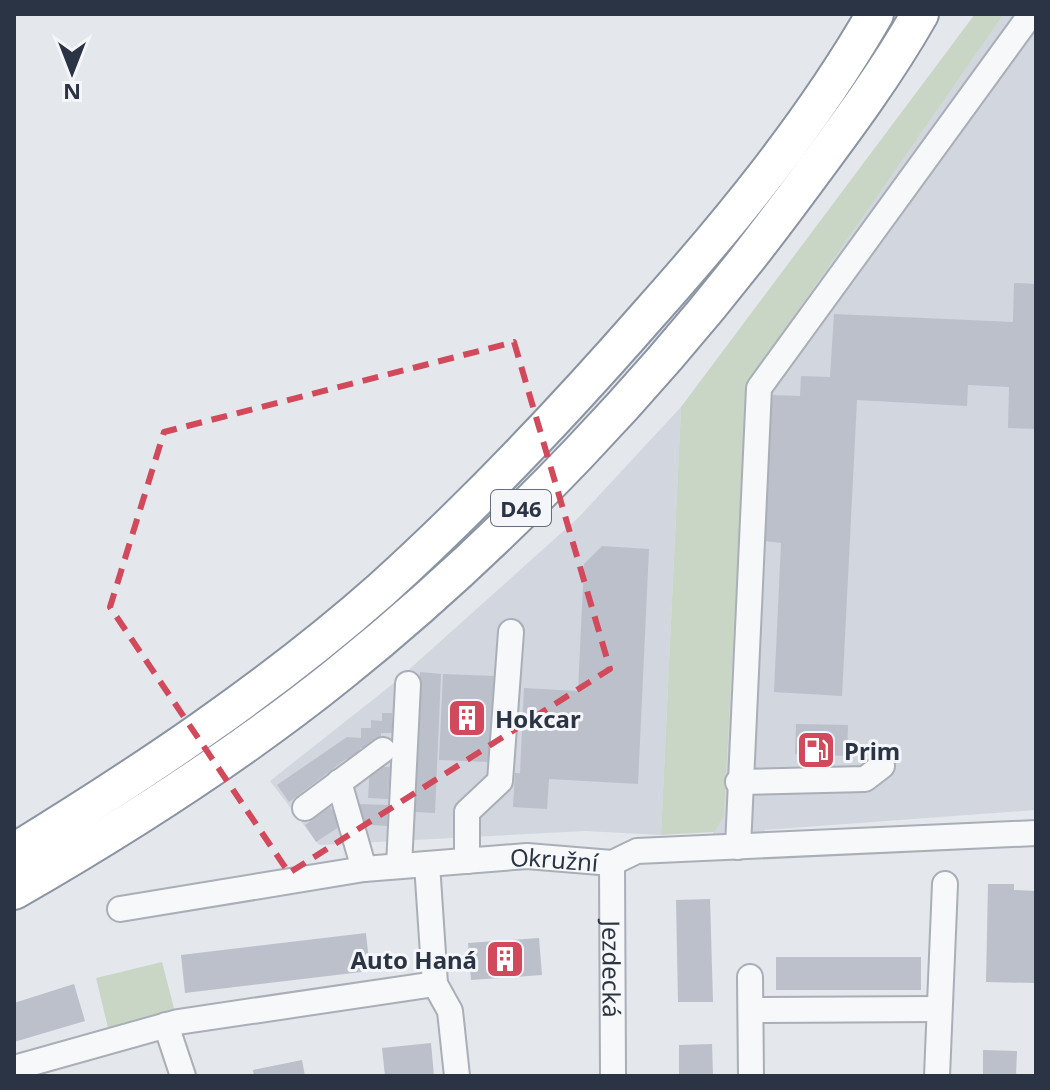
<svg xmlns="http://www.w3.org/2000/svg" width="1050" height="1090" font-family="'Noto Sans',sans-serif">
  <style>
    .built { fill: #d2d6de }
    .green { fill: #c9d6c5 }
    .building { fill: #bbc0ca }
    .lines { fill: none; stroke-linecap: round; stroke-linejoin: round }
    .minor-casing { stroke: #a9aeb7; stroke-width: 28 }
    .highway-casing { stroke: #8b94a3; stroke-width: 40 }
    .minor { stroke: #f7f8fa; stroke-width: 24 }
    .highway { stroke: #fff; stroke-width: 36 }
    .marked { fill: none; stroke: #d1495b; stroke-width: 6; stroke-dasharray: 16 10; stroke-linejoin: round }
    .labels { text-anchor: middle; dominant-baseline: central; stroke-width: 6; stroke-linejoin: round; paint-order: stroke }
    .shield { fill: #f4f6f9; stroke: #676e7b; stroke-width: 2 }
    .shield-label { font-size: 22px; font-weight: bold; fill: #2b3445 }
    .poi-label { font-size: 24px; font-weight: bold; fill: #2b3445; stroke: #f4f6f9; text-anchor: start }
    .street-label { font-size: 24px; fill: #2b3445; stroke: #f4f6f9 }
  </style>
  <rect width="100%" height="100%" fill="#e4e7ec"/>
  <g class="built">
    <polygon points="1004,14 1036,14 1036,810 764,830 783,844 703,848 724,817 747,384"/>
    <polygon points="681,407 661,835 585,831 319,845 270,781 394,683 579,517"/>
  </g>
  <g class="green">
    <polygon points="975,14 1004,14 747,384 724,817 714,832 661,835 681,407"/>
    <polygon points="162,962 177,1020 110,1036 96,978"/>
  </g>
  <g class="building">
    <polygon points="1014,283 1036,284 1036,429 1008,428 1009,387 968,385 967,406 857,400 842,696 774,692 781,543 765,541 771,395 800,396 801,376 830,377 834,314 1013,322"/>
    <polygon points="602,546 649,549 638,784 549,779 547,809 513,807 515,773 520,773 524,688 578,691 584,564"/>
    <polygon points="420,672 441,674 435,813 414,812"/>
    <polygon points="443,674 494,676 490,762 439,760"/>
    <polygon points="382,713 392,713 392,733 381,733 381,741 371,741 371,749 360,748 360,759 346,759 289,802 277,785 347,737 361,738 361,728 371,728 371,720 382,721"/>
    <polygon points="796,724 848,725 847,756 795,754"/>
    <polygon points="370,766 390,767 388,799 368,798"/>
    <polygon points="358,804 388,805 387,826 357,824"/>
    <polygon points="330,807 342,825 316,842 305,825"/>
    <polygon points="988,884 1014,884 1014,890 1036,891 1036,983 986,982"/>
    <polygon points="710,899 713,1002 678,1002 676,900"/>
    <polygon points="366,933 370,971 185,993 181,955"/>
    <polygon points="539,938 542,975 471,980 468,943"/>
    <rect x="776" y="957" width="145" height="33"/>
    <polygon points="74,984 85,1021 14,1042 14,1003"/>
    <polygon points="431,1043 434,1076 385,1076 382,1048"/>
    <polygon points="712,1044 713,1076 679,1076 679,1045"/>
    <polygon points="983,1050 1017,1051 1016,1076 983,1076"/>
    <polygon points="302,1060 305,1076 254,1076 253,1070"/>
  </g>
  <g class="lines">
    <defs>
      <g id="minor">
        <polyline points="339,782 364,869"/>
        <polyline points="738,782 865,779 882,766"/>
        <polyline points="305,808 383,750"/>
        <polyline points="738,847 759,388 1031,14"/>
        <polyline points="467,861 467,812 500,781 511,632"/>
        <path id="s1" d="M 612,863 L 613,1076"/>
        <polyline points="427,864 435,984 450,1011 457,1076"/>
        <polyline points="399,866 408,684"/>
        <path id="s2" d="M 120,909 L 364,869 L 527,856 L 612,863 L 637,851 L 1036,833"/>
        <polyline points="750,977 751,1076"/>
        <polyline points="751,1010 939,1009"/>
        <polyline points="166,1025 183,1076"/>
        <polyline points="14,1068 178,1022 435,984"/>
        <polyline points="937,1076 945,884"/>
      </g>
      <g id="highway">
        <path d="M 14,852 C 141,774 269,689 381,590 C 476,504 564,411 648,315 C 731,222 813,122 875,14"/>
        <path d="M 14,891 C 127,826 237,756 339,674 C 505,541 662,375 789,204 C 835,142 882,81 920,14"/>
      </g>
    </defs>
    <use href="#minor" class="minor-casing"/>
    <use href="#highway" class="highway-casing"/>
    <use href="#minor" class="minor"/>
    <use href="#highway" class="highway"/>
  </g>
  <path class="marked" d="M 514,342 L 610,669 L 289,873 L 110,607 L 164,432 Z"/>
  <defs>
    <symbol id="building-square" viewBox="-11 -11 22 22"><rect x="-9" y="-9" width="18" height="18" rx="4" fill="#d1495b" stroke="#f4f6f9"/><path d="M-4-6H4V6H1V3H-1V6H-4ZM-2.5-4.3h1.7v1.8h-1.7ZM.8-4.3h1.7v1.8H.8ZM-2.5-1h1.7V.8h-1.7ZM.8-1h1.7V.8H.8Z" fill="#fff"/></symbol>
    <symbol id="fuel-square" viewBox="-11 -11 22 22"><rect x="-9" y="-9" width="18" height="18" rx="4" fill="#d1495b" stroke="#f4f6f9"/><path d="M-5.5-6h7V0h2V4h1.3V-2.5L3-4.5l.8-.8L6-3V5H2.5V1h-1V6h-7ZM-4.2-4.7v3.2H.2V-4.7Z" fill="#fff"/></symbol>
  </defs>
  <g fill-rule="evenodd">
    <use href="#building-square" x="445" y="696" width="44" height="44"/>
    <use href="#fuel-square" x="794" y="728" width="44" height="44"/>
    <use href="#building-square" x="483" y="937" width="44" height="44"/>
  </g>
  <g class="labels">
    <rect class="shield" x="491" y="490" width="60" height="36" rx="6"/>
    <g class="shield-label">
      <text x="521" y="508">D46</text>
    </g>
    <g class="poi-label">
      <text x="495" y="718">Hokcar</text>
      <text x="844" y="750">Prim</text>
      <text x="477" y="959" text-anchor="end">Auto Haná</text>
    </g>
    <g class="street-label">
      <text stroke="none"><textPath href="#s2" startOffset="438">Okružní</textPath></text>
      <text stroke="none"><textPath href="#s1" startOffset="106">Jezdecká</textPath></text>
    </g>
  </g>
  <rect width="1050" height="1090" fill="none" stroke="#2b3445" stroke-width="32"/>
  <g transform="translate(72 72) rotate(180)" stroke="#f4f6f9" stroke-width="6" paint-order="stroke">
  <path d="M0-6L14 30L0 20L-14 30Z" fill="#2b3445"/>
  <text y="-12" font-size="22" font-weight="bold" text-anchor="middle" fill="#2b3445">N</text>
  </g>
</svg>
